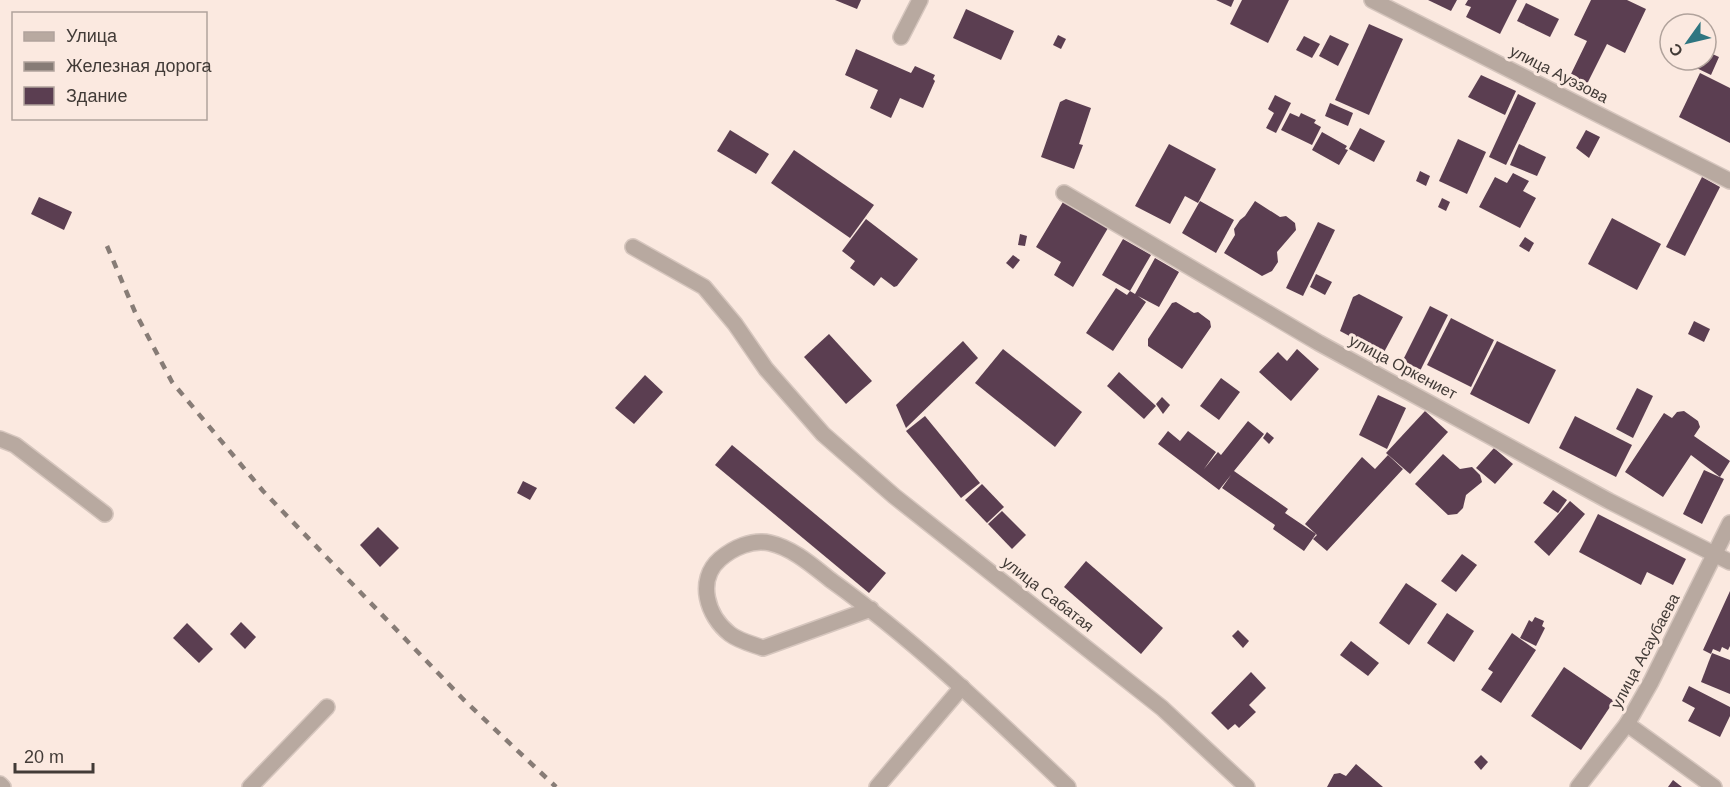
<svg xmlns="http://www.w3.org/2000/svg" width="1730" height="787" font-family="Helvetica,sans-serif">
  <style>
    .building { fill: #5b3e51 }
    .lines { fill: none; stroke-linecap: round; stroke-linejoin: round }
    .minor-casing { stroke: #d6c6be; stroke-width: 18 }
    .minor { stroke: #b8a9a0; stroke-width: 15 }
    .rail { stroke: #877c76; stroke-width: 4.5; stroke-dasharray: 8 8; stroke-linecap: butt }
    .labels { text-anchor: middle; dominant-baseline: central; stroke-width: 6; stroke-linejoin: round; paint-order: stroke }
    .street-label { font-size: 16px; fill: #423b37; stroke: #fbe9e0 }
  </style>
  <rect width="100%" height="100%" fill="#fbe9e0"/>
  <g class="building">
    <polygon points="835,0 861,0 857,9"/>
    <polygon points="1216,0 1234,0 1231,7"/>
    <polygon points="1242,0 1289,0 1268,43 1230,24"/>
    <polygon points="1428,0 1457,0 1451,11"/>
    <polygon points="1468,0 1517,0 1500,34 1466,17 1471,7 1465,5"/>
    <polygon points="1591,0 1627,0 1646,9 1625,53 1607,44 1587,84 1570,76 1587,41 1574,35"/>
    <polygon points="1526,3 1559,19 1550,37 1517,21"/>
    <polygon points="966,9 1014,31 1001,60 953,38"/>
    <polygon points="1369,24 1403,39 1369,115 1335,100"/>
    <polygon points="1058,35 1066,39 1061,49 1053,45"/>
    <polygon points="1330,35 1349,44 1338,66 1319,56"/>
    <polygon points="1304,36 1320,44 1312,58 1296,50"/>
    <polygon points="856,49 911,73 915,66 935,75 933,79 935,81 923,108 900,98 891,118 870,108 878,90 845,75"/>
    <polygon points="1706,51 1719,57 1711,75 1684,62 1706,60"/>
    <polygon points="1700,73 1730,88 1730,143 1679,117"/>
    <polygon points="1481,75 1516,91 1505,115 1468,97"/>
    <polygon points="1518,94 1536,103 1506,165 1489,157"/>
    <polygon points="1275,95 1291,103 1276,133 1266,128 1274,113 1268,109"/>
    <polygon points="1066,99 1091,108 1079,144 1083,145 1074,169 1041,157 1060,102"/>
    <polygon points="1330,103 1353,113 1348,126 1325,116"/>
    <polygon points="1290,113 1299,117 1301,113 1316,120 1314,123 1321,127 1312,145 1281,130"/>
    <polygon points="1360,128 1385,141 1374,162 1349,149"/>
    <polygon points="730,130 769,154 756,174 717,151"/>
    <polygon points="1586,130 1600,137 1589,158 1576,148"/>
    <polygon points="1322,132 1347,146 1345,149 1348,150 1339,165 1312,150"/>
    <polygon points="1458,139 1486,152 1467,194 1439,181"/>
    <polygon points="1169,144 1216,169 1198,203 1185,196 1170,224 1135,206"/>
    <polygon points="1519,144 1546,157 1537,176 1510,165"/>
    <polygon points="794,150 874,205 850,238 771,183"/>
    <polygon points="1420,171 1430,176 1426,186 1416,181"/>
    <polygon points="1513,173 1529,181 1523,191 1536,198 1520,228 1479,207 1495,177 1507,183"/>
    <polygon points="1702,177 1720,187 1685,256 1666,247"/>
    <polygon points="39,197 72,212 64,230 31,214"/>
    <polygon points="1442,198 1450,202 1446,211 1438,207"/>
    <polygon points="1200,201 1234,220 1216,253 1182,233"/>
    <polygon points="1255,201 1280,217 1286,216 1295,223 1296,230 1277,252 1278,262 1272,271 1262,276 1224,253 1235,235 1234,229 1240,220 1245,216"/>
    <polygon points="1063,202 1108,228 1073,287 1054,275 1061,262 1036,247"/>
    <polygon points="1612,218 1661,244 1637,290 1588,264"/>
    <polygon points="866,219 918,259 897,286 894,287 881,277 874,286 850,268 855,261 842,251"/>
    <polygon points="1318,222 1335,230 1303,296 1286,288"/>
    <polygon points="1020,234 1027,236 1025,246 1018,245"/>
    <polygon points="1525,237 1534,243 1529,252 1519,246"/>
    <polygon points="1123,239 1151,255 1130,291 1102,275"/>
    <polygon points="1013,255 1020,260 1013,269 1006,263"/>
    <polygon points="1155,258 1179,272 1159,307 1138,296 1146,302 1113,351 1086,333 1116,288 1127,295 1130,291 1135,294"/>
    <polygon points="1316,274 1332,282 1325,295 1310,287"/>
    <polygon points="1359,294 1403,317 1383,354 1340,331 1353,297"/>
    <polygon points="1176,302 1194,313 1198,312 1210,321 1211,327 1182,369 1148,346 1148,339 1172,303"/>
    <polygon points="1430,306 1448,315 1419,373 1401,364"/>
    <polygon points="1451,318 1494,340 1471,387 1427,365"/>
    <polygon points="1694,321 1710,329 1704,342 1688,334"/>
    <polygon points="829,334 872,381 846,404 804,357"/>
    <polygon points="963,341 978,358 906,428 896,405"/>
    <polygon points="1497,341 1556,370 1529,424 1470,394"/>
    <polygon points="1003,349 1082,412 1055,447 975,383"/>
    <polygon points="1297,349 1319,369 1291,401 1259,372 1278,352 1287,361"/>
    <polygon points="1119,372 1156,406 1144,419 1107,386"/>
    <polygon points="645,375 663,392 634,424 615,408"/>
    <polygon points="1221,378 1240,392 1219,420 1200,406"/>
    <polygon points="1637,388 1653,396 1633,438 1616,429"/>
    <polygon points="1378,395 1406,408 1387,449 1359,435"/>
    <polygon points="1162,397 1170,405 1163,414 1156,404"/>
    <polygon points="1425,411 1448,432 1410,474 1386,453"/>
    <polygon points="1684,411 1698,421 1700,427 1694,436 1730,461 1720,477 1691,455 1663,497 1625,472 1664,413 1672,418 1677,412"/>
    <polygon points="925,416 980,483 961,498 906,431"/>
    <polygon points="1575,416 1632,445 1616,477 1559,448"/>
    <polygon points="1248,421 1264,434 1234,471 1288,509 1285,513 1316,534 1304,551 1273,529 1275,525 1222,488 1231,475 1219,490 1158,444 1168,431 1180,441 1188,431 1216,452 1204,469 1218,452 1221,455"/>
    <polygon points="1267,432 1274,438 1269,444 1263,438"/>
    <polygon points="732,445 886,573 869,593 715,465"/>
    <polygon points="1494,448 1513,464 1495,484 1476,468"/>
    <polygon points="1443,454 1460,469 1472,467 1480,475 1482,482 1466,495 1463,508 1457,514 1448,515 1415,484"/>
    <polygon points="1388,455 1403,469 1327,551 1313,539 1317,535 1305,524 1362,457 1375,469"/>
    <polygon points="1704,470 1724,479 1702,524 1683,514"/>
    <polygon points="523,481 537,488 530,500 517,493"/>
    <polygon points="982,484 1004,507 987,523 965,500"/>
    <polygon points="1553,490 1567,500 1558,513 1543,503"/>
    <polygon points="1570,501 1585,514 1549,556 1534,542"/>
    <polygon points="1002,511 1026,535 1012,549 988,524"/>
    <polygon points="1598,514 1686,559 1673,585 1647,572 1641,585 1579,552"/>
    <polygon points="378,527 399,548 380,567 360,545"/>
    <polygon points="1462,554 1477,565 1456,592 1441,581"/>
    <polygon points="1086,561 1163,628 1141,654 1064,587"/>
    <polygon points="1406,583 1437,604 1409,645 1379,623"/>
    <polygon points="1730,591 1730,646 1728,650 1722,647 1720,652 1713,649 1711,654 1703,650"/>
    <polygon points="1447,613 1474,631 1454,662 1427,643"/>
    <polygon points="1535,617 1544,621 1542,626 1545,628 1536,646 1520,638 1529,620 1532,622"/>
    <polygon points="241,622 256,637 245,649 230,634"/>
    <polygon points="187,623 213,649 199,663 173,638"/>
    <polygon points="1238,630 1249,641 1243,648 1232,636"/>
    <polygon points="1512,633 1536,650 1501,703 1481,690 1493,672 1488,669"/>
    <polygon points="1351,641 1379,663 1368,676 1340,655"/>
    <polygon points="1712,653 1730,660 1730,694 1701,682"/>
    <polygon points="1564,667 1614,701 1581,750 1531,716"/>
    <polygon points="1251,672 1266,688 1249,705 1256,712 1239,728 1235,724 1228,730 1211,713"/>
    <polygon points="1689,686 1730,707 1730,716 1720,737 1688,721 1695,708 1682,701"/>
    <polygon points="1481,755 1488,762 1481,770 1474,762"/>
    <polygon points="1356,764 1383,787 1327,787 1334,774 1340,773 1346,776"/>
    <polygon points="1673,780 1682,787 1668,787"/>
  </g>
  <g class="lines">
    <defs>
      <g id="minor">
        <polyline points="1372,0 1730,181"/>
        <polyline points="901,37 920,0"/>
        <polyline points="1064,193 1319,343 1609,501 1730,562"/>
        <polyline points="633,247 704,287 735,324 766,369 823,434 894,496 1162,708 1247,787"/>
        <polyline points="0,439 15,445 105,514"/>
        <path d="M 871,609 L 763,648 C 752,644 739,641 730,634 C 707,616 696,580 720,559 C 733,548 752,539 770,543 C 793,548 814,567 832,581 C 917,642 992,715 1068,787"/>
        <polyline points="1627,724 1714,787"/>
        <polyline points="0,784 3,787"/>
        <polyline points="250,787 327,707"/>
        <polyline points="877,787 962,687"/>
        <polyline points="1578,787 1627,724 1651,682 1730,523"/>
      </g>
    </defs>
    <use href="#minor" class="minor-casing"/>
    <use href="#minor" class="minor"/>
    <polyline class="rail" points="107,246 135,312 172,382 263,491 463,699 556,787"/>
  </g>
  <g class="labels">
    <g class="street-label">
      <text transform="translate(1559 74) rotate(27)">улица Ауэзова</text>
      <text transform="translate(1403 367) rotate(28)">улица Оркениет</text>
      <text transform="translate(1048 594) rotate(38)">улица Сабатая</text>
      <text transform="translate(1645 651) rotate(-62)">улица Асаубаева</text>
    </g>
  </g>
  <rect x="12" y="12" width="195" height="108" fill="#fbe9e0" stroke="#b1a39c" stroke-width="1.5"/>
  <rect x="24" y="32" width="30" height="9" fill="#b8a9a0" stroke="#b1a39c" stroke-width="1.5"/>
  <text x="66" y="42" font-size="18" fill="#423b37">Улица</text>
  <rect x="24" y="62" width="30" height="9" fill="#877c76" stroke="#b1a39c" stroke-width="1.5"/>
  <text x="66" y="72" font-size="18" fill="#423b37">Железная дорога</text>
  <rect x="24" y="87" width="30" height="18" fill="#5b3e51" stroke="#b1a39c" stroke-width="1.5"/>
  <text x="66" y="102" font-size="18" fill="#423b37">Здание</text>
  <g transform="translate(1688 42) rotate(236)"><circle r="28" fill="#fbe9e0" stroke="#b1a39c" stroke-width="1.5"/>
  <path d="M0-4.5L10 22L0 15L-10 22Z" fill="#2f7681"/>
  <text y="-9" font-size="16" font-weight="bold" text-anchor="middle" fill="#423b37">С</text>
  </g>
  <path d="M15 763v9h78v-9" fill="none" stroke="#423b37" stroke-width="3"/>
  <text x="24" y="763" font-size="18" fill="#423b37" stroke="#fbe9e0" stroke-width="4.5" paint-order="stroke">20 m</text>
</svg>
